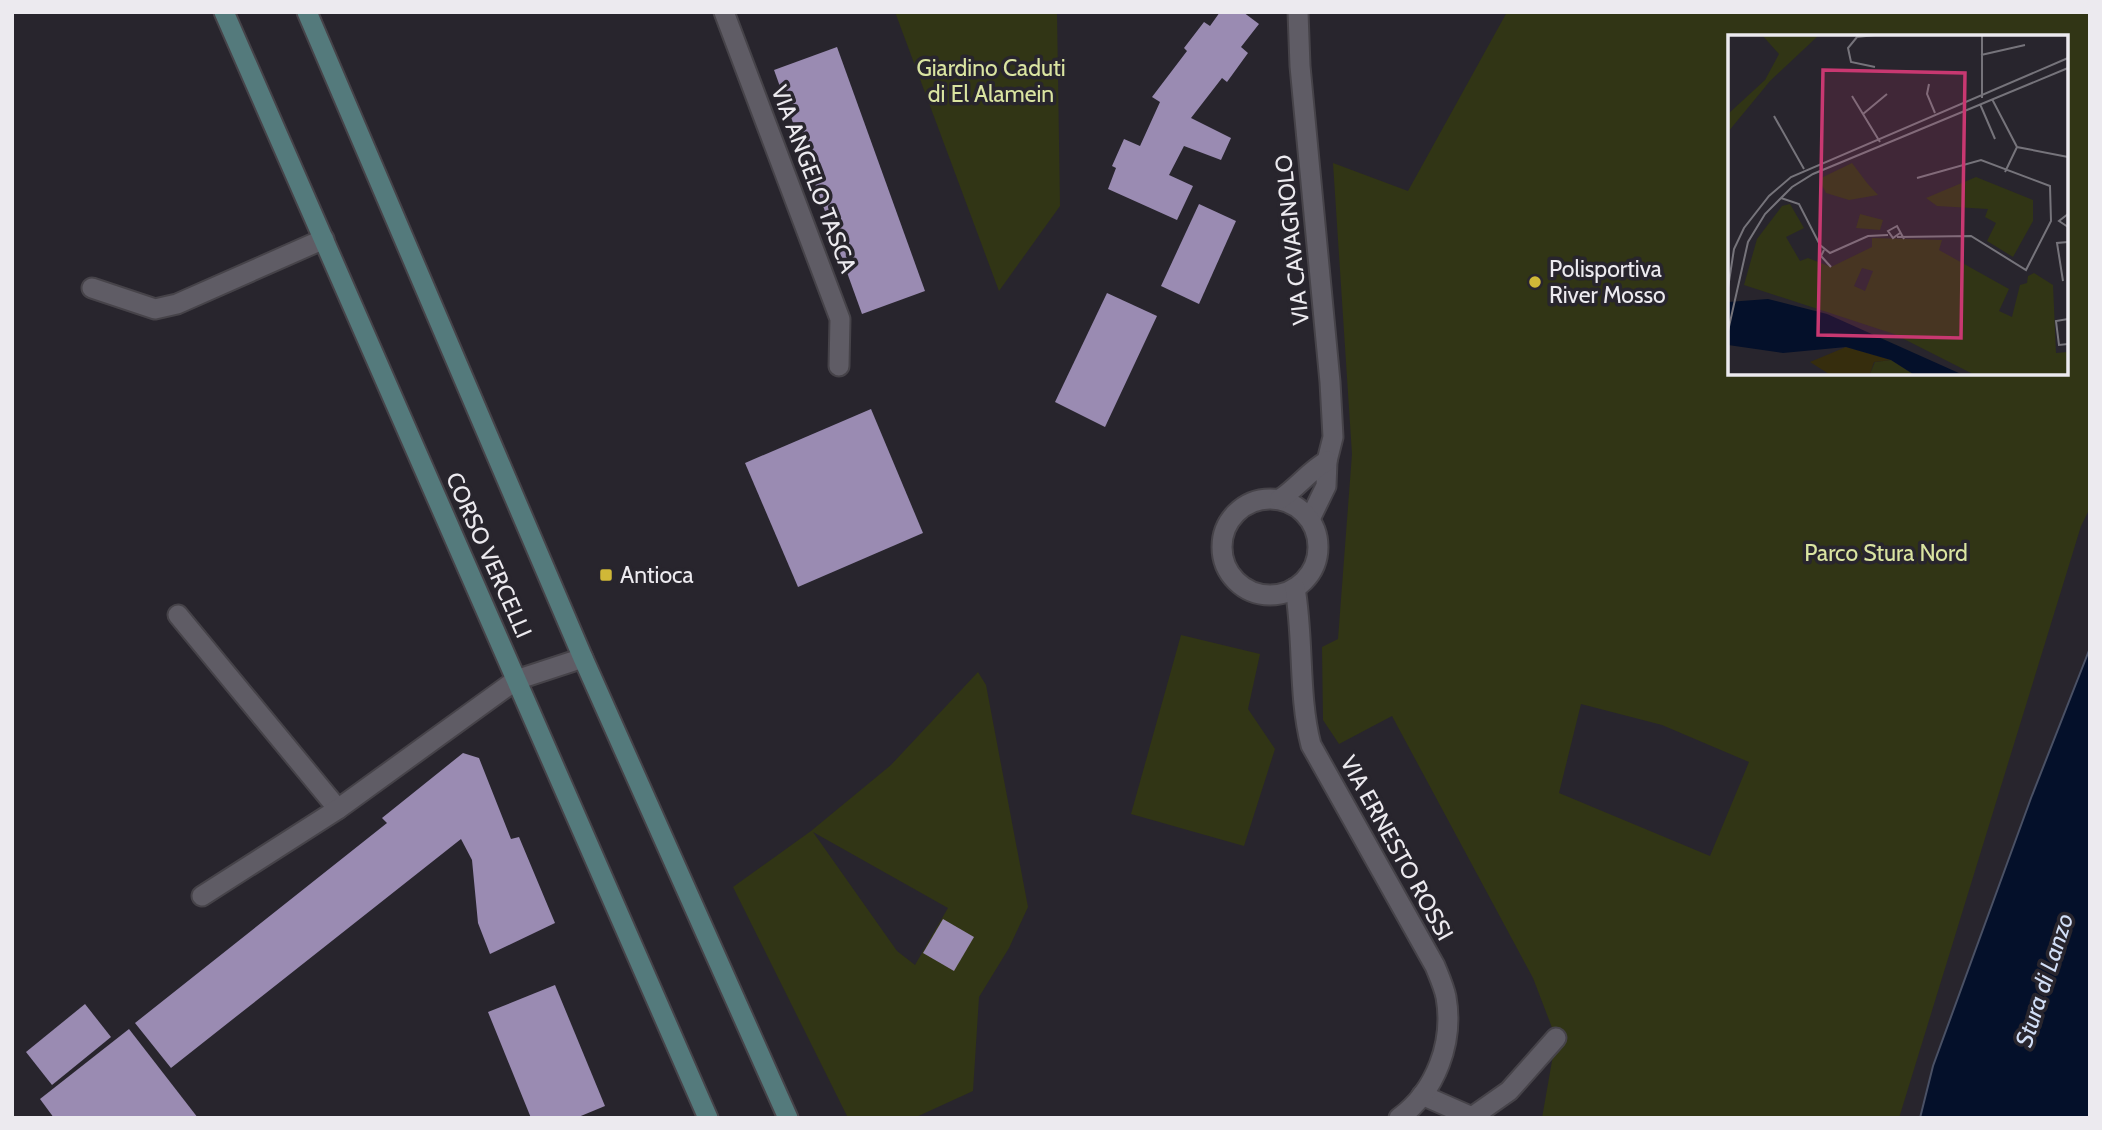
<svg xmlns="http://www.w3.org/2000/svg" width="2102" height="1130" font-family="Cabin,sans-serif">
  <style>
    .green { fill: #313515; fill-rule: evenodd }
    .water { fill: #04102a; stroke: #4a5165; stroke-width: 2 }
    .building { fill: #9a8bb2 }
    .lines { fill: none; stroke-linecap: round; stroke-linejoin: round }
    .service-casing { stroke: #464349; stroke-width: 23 }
    .minor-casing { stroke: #464349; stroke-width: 23 }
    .secondary-casing { stroke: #464349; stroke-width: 23 }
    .service { stroke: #5f5c65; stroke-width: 19 }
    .minor { stroke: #5f5c65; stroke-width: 19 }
    .secondary { stroke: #547a7c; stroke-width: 19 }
    .poi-dot { fill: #d0b837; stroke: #28252d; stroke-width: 2.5 }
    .labels { text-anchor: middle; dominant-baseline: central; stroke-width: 7; stroke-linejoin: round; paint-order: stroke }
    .park-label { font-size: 23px; fill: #dae4a1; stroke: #28252d }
    .street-label { font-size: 23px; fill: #eceaef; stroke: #28252d }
    .poi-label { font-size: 23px; fill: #eceaef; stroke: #28252d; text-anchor: start }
    .water-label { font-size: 24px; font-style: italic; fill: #d2dff7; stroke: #28252d }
    .inset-road { fill: none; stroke: #76747b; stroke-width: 2 }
    .view { fill: #c83871; fill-opacity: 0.15; stroke: #c83871; stroke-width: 3.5 }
    .inset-edge { fill: none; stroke: #eceaef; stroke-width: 3.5 }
  </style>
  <rect width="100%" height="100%" fill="#28252d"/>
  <g class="green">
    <polygon points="895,12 1057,12 1060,206 999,291"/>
    <path d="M 1507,12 L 2090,12 L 2090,508 L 2081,526 L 1899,1118 L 1542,1118 L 1556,1038 L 1533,978 L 1392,716 L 1339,744 L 1323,720 L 1322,647 L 1338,639 L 1352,454 L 1333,163 L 1408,191 ZM 1729,37 L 2065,37 L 2065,373 L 1729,373 ZM 1581,704 L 1662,725 L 1749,762 L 1710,856 L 1559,793 Z"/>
    <polygon points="1181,635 1260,654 1248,709 1275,749 1244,846 1131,814"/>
    <path d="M 978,672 L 986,685 L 1028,907 L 1009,948 L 979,997 L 973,1091 L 914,1118 L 848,1118 L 733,887 L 811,831 L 891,765 ZM 813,832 L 948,908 L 915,965 L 897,951 Z"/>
  </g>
  <polygon class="water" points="2090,648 2090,1118 1920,1118 1933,1066 2031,798"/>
  <g class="building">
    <polygon points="1220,12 1243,12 1259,24 1241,47 1248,53 1227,82 1222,78 1191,118 1231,138 1221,160 1184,146 1169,175 1193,186 1177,220 1108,189 1116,168 1112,166 1124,139 1140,146 1160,102 1152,97 1187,51 1184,48 1204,22 1210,26"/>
    <polygon points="837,47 925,291 862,314 774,70"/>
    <polygon points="1199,204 1236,221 1199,304 1161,286"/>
    <polygon points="1107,293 1157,316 1105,427 1055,402"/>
    <polygon points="871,409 923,533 798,587 745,463"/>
    <polygon points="463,753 479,758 511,839 519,837 555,923 490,954 478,923 472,860 461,839 171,1068 135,1023 387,823 382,818"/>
    <polygon points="943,919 974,937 954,971 923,953"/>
    <polygon points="555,985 605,1106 576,1118 531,1118 488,1012"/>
    <polygon points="85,1004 111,1037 52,1085 26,1052"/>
    <polygon points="129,1029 198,1118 54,1118 40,1099"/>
  </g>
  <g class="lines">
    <defs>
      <g id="service">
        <polyline points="92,288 155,309 177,304 324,239"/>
        <polyline points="1422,1095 1472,1117 1509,1091 1556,1038"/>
      </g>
      <g id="minor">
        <polyline points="724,12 840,319 839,366"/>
        <polyline points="1298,12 1300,66 1330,382 1333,437 1327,461 1326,486 1310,519"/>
        <circle cx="1270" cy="547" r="48"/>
        <path d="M 1280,499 C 1297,488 1309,471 1327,461"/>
        <path d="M 1295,588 C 1304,640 1298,695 1311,745 L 1435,966 C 1439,976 1444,987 1446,997 C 1454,1042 1436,1091 1399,1118"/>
        <polyline points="178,615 338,809"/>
        <polyline points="202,896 338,809 516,680 583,658"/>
      </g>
      <g id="secondary">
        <polyline points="224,12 708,1118"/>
        <polyline points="307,12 583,658 788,1118"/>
      </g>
    </defs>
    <use href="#service" class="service-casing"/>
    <use href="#minor" class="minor-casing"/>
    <use href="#secondary" class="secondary-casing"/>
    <use href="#service" class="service"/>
    <use href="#minor" class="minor"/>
    <use href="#secondary" class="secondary"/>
  </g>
  <g class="poi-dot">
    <circle cx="1535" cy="282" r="7"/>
    <rect x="599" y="568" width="14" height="14" rx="3.5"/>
  </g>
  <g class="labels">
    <g class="park-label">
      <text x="991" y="68">Giardino Caduti<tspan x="991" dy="26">di El Alamein</tspan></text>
      <text x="1886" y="553">Parco Stura Nord</text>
    </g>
    <g class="street-label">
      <text transform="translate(814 179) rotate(69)">VIA ANGELO TASCA</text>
      <text transform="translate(1292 240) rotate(-96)">VIA CAVAGNOLO</text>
      <text transform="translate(489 555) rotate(66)">CORSO VERCELLI</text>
      <text transform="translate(1397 848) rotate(61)">VIA ERNESTO ROSSI</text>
    </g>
    <g class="poi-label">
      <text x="1549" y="269">Polisportiva<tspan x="1549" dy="26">River Mosso</tspan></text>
      <text x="620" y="575">Antioca</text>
    </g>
    <g class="water-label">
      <text transform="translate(2044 980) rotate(-72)">Stura di Lanzo</text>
    </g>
  </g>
  <g transform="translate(1728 35)">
    <rect width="340" height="340" fill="#28252d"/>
    <path d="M 34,0 L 91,0 L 42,46 L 0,97 L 0,79 L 37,45 L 51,19 ZM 124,128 L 139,148 L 150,160 L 121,165 L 98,158 L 91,144 ZM 248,142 L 305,165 L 305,186 L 285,222 L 259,206 L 268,188 L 257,182 L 260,174 L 209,171 L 198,163 ZM 62,169 L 76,193 L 58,202 L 72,226 L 80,223 L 103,232 L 144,212 L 144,203 L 214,205 L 211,215 L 281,254 L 271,276 L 284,282 L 292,250 L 299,248 L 300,241 L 306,238 L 325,250 L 328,318 L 339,317 L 339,339 L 245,339 L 166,299 L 16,250 L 29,204 L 54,171 ZM 134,233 L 145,236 L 137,256 L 126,251 ZM 132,179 L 155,185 L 152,195 L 128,193 ZM 163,325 L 185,339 L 142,339 L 147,327 Z" fill="#313515" fill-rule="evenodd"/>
    <path d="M 118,312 L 163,325 L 146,327 L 142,339 L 101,339 L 82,327 Z" fill="#362d0d"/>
    <path d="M 40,264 L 99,279 L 233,339 L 185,339 L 163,325 L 118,312 L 55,318 L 0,310 L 0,267 Z" fill="#04102a"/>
    <path class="inset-road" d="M 254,0 L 254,63M 253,20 L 297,10M 147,32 L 123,27 L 120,13 L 129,2 L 147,0M 201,49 L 199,59 L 207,78M 124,61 L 152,107M 264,64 L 289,112 L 340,122M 252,69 L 267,104M 135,79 L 159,59M 46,81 L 76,134M 277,137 L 289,112M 53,163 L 71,169 L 92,210 L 102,218 L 140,201 L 160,200M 340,179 L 331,186 L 340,192M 172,198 L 165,203 L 160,196 L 169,191 L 176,204M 169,202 L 243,201 L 298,235 L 323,186 L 322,151 L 253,125 L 189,143M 96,215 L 93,221 L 103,232M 335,246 L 329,208 L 340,207M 0,253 L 6,214 L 16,193 L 41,161 L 63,142 L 340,23M 340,284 L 328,286 L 331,310 L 340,309M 0,296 L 20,207 L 37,179 L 64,152 L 85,139 L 340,33"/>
    <path class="view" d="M 95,35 L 237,38 L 233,303 L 90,300 Z"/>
    <rect width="340" height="340" class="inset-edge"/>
  </g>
  <rect width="2102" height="1130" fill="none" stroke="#eceaef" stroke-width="28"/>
</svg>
